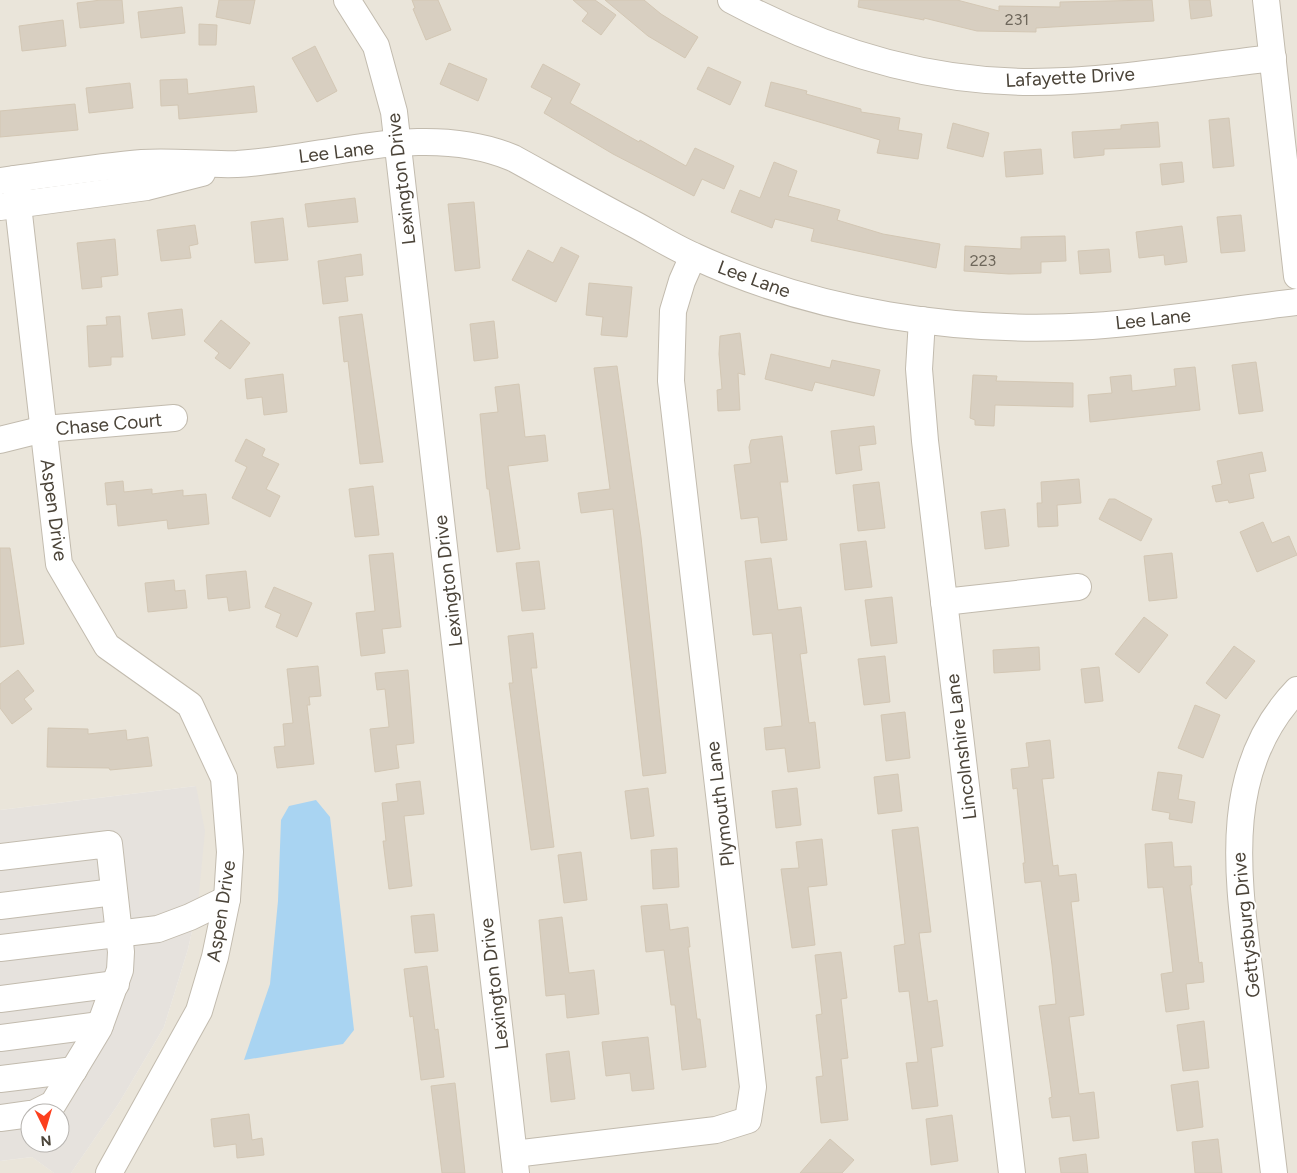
<svg xmlns="http://www.w3.org/2000/svg" width="1297" height="1173" font-family="Figtree,sans-serif">
  <style>
    .residential { fill: #eae5da }
    .industrial { fill: #e6e2dd; fill-rule: evenodd }
    .water { fill: #a9d4f2 }
    .building { fill: #d8cfc1; stroke: #d3c7b4 }
    .lines { fill: none; stroke-linecap: round; stroke-linejoin: round }
    .minor-casing { stroke: #c2bbae; stroke-width: 28 }
    .minor { stroke: #fff; stroke-width: 26 }
    .labels { text-anchor: middle; dominant-baseline: central; stroke-width: 4; stroke-linejoin: round; paint-order: stroke }
    .number-label { font-size: 16px; fill: #6e675b }
    .street-label { font-size: 19px; fill: #4b4439; stroke: #fff }
  </style>
  <rect width="100%" height="100%" fill="#f6f3ec"/>
  <g class="residential">
    <polygon points="0,0 1297,0 1297,1173 71,1173 119,1103 164,1027 188,949 198,904 196,786 0,810"/>
    <polygon points="32,1157 54,1173 0,1173 0,1161"/>
  </g>
  <path class="industrial" d="M 196,786 L 205,831 L 198,904 L 188,949 L 164,1027 L 119,1103 L 71,1173 L 54,1173 L 32,1157 L 0,1161 L 0,810 ZM 30,1113 L 60,1113 L 60,1143 L 30,1143 Z"/>
  <polygon class="water" points="316,800 330,817 354,1030 343,1044 244,1060 270,984 278,901 281,820 289,806"/>
  <g class="building">
    <polygon points="101,0 122,0 124,23 80,28 77,3"/>
    <polygon points="219,0 255,0 250,24 216,17"/>
    <polygon points="412,0 438,0 451,30 426,40 413,9 415,8"/>
    <polygon points="573,0 595,0 616,15 601,35 582,21 588,13"/>
    <polygon points="605,0 644,0 661,14 698,37 685,58 648,36"/>
    <polygon points="859,0 957,0 999,11 999,6 1060,7 1060,2 1152,0 1154,21 1036,28 1036,32 977,31 924,18 924,20 858,7"/>
    <polygon points="1189,0 1210,0 1212,16 1191,19"/>
    <polygon points="182,7 185,33 141,38 138,12"/>
    <polygon points="63,20 66,46 22,51 19,26"/>
    <polygon points="199,24 217,25 216,45 199,45"/>
    <polygon points="315,46 337,91 317,102 292,58"/>
    <polygon points="449,63 487,79 478,101 440,84"/>
    <polygon points="543,64 580,84 570,103 639,142 640,140 686,166 695,148 734,166 724,189 702,179 694,196 613,154 544,113 552,98 531,87"/>
    <polygon points="708,67 741,82 730,105 697,89"/>
    <polygon points="187,79 188,94 254,86 257,112 179,119 178,105 161,106 160,80"/>
    <polygon points="771,82 807,91 806,94 861,109 861,112 900,118 898,130 922,134 918,159 877,153 880,140 765,106"/>
    <polygon points="130,83 133,108 89,113 86,88"/>
    <polygon points="75,104 78,130 0,137 0,111"/>
    <polygon points="1229,118 1234,166 1213,168 1209,120"/>
    <polygon points="1158,122 1160,147 1104,149 1104,155 1074,158 1072,132 1121,129 1121,125"/>
    <polygon points="953,123 989,133 983,157 947,148"/>
    <polygon points="1041,149 1043,174 1006,177 1004,152"/>
    <polygon points="774,162 797,171 788,196 840,210 837,220 883,234 940,244 936,268 811,241 814,229 775,219 772,228 731,212 740,190 760,198"/>
    <polygon points="1182,162 1184,182 1162,185 1160,164"/>
    <polygon points="355,198 358,222 308,227 305,204"/>
    <polygon points="474,202 480,268 455,271 448,204"/>
    <polygon points="1241,215 1245,251 1221,253 1217,217"/>
    <polygon points="283,218 288,260 255,263 251,222"/>
    <polygon points="195,225 198,244 189,246 191,258 161,261 157,230"/>
    <polygon points="1182,226 1187,262 1165,265 1164,255 1139,258 1136,232"/>
    <polygon points="1065,236 1066,261 1041,262 1041,273 1009,274 964,271 965,246 1021,249 1021,237"/>
    <polygon points="115,239 118,275 101,277 102,287 82,289 77,243"/>
    <polygon points="561,247 579,256 556,302 512,280 528,250 553,263"/>
    <polygon points="1109,249 1111,272 1080,274 1078,251"/>
    <polygon points="361,254 363,275 345,277 348,301 323,304 318,261"/>
    <polygon points="589,283 632,287 627,337 601,335 603,317 586,315"/>
    <polygon points="182,309 185,335 152,339 148,313"/>
    <polygon points="362,314 383,462 360,464 348,361 344,362 339,317"/>
    <polygon points="120,316 123,357 111,357 111,365 89,367 87,326 107,325 106,317"/>
    <polygon points="221,320 250,343 230,369 215,358 219,353 204,341"/>
    <polygon points="494,321 498,358 474,361 470,324"/>
    <polygon points="740,333 745,375 738,373 740,410 718,411 717,390 722,389 719,354 720,336"/>
    <polygon points="771,354 830,368 832,360 880,370 874,396 815,382 812,391 765,379"/>
    <polygon points="1256,362 1263,411 1239,414 1232,365"/>
    <polygon points="617,366 641,537 666,773 643,776 613,509 581,513 578,493 610,489 594,368"/>
    <polygon points="1195,367 1200,410 1090,422 1088,395 1112,393 1110,377 1131,375 1132,391 1176,386 1174,369"/>
    <polygon points="283,374 287,412 264,415 262,397 247,399 245,379"/>
    <polygon points="973,375 997,376 996,381 1073,383 1073,407 995,405 994,426 975,425 975,420 970,418"/>
    <polygon points="519,384 525,437 545,435 548,461 508,466 520,549 497,552 489,489 487,489 480,414 498,412 495,387"/>
    <polygon points="874,426 876,444 859,446 862,470 836,474 831,431"/>
    <polygon points="782,436 788,482 780,482 787,540 761,543 758,517 741,519 734,465 751,463 749,447 751,440"/>
    <polygon points="246,439 265,449 262,456 279,464 266,489 280,496 270,517 232,498 247,467 235,461"/>
    <polygon points="1262,452 1266,471 1249,474 1254,498 1229,503 1228,500 1216,502 1212,486 1222,484 1217,461"/>
    <polygon points="1079,479 1081,503 1057,505 1058,526 1038,527 1037,503 1042,503 1041,482"/>
    <polygon points="123,481 124,492 152,489 152,494 183,490 183,496 206,494 209,524 168,529 167,520 118,526 116,504 107,505 105,483"/>
    <polygon points="879,482 885,528 858,531 853,485"/>
    <polygon points="373,486 379,535 355,537 349,489"/>
    <polygon points="1109,499 1115,499 1152,519 1141,541 1099,519"/>
    <polygon points="1005,509 1009,546 985,549 981,512"/>
    <polygon points="1263,522 1272,543 1289,536 1297,555 1257,572 1240,532"/>
    <polygon points="866,541 872,587 845,590 840,544"/>
    <polygon points="0,548 10,548 24,644 0,647"/>
    <polygon points="393,553 401,627 382,629 385,653 361,656 356,613 375,611 369,555"/>
    <polygon points="1172,553 1177,598 1149,601 1144,556"/>
    <polygon points="771,558 778,610 801,607 807,653 800,654 809,723 815,722 820,768 788,772 785,748 766,750 764,728 782,726 772,633 753,635 745,561"/>
    <polygon points="539,561 545,609 522,611 516,563"/>
    <polygon points="246,571 250,608 229,611 227,597 208,599 206,575"/>
    <polygon points="174,580 175,591 185,590 187,608 148,612 145,583"/>
    <polygon points="274,587 312,603 297,637 276,627 281,614 265,607"/>
    <polygon points="892,597 897,643 871,646 865,600"/>
    <polygon points="1144,617 1168,635 1139,673 1115,654"/>
    <polygon points="533,633 537,668 531,668 554,847 531,850 509,683 513,683 508,636"/>
    <polygon points="1234,646 1255,661 1226,699 1206,683"/>
    <polygon points="1039,647 1040,670 994,673 993,650"/>
    <polygon points="885,656 890,702 864,705 858,659"/>
    <polygon points="318,666 321,696 309,697 310,705 307,705 314,764 277,768 274,747 285,746 283,724 293,723 287,669"/>
    <polygon points="1099,667 1103,701 1085,703 1081,669"/>
    <polygon points="18,670 34,691 24,699 32,709 12,724 0,708 0,684"/>
    <polygon points="408,670 414,743 396,745 399,768 375,772 370,729 389,727 385,689 377,690 375,673"/>
    <polygon points="1195,705 1220,715 1203,758 1178,748"/>
    <polygon points="905,712 910,758 886,761 881,715"/>
    <polygon points="48,728 88,729 88,734 126,730 127,740 148,737 152,766 110,770 109,768 47,767"/>
    <polygon points="1050,740 1054,778 1042,779 1053,866 1058,865 1059,876 1076,874 1079,901 1071,902 1084,1015 1069,1017 1079,1094 1094,1092 1099,1138 1073,1141 1070,1116 1052,1118 1049,1098 1052,1097 1039,1006 1056,1004 1052,965 1041,881 1025,883 1023,863 1025,863 1017,788 1013,789 1011,769 1029,767 1026,743"/>
    <polygon points="1158,772 1182,775 1178,799 1195,802 1192,823 1169,819 1170,813 1152,810"/>
    <polygon points="898,774 902,811 878,814 874,777"/>
    <polygon points="420,781 424,814 404,816 412,886 389,889 383,841 386,841 382,803 398,801 396,784"/>
    <polygon points="648,788 654,836 631,839 625,791"/>
    <polygon points="797,788 801,825 776,828 772,791"/>
    <polygon points="918,827 931,932 919,933 928,1002 937,1000 943,1046 931,1048 938,1106 912,1109 906,1063 918,1062 909,991 899,992 894,946 905,944 892,830"/>
    <polygon points="822,839 827,885 808,887 815,945 792,948 781,869 799,868 796,842"/>
    <polygon points="1172,842 1174,867 1191,866 1192,885 1190,885 1199,963 1202,962 1204,982 1186,984 1189,1009 1166,1012 1161,974 1173,972 1163,887 1148,888 1145,844"/>
    <polygon points="677,848 679,887 653,889 651,850"/>
    <polygon points="581,852 587,900 564,903 558,855"/>
    <polygon points="667,904 670,930 688,927 690,947 688,947 697,1019 700,1019 706,1067 682,1070 675,1005 671,1005 664,950 646,952 641,906"/>
    <polygon points="434,914 438,951 415,953 411,916"/>
    <polygon points="562,917 569,973 594,970 599,1014 567,1018 565,994 546,996 539,920"/>
    <polygon points="841,952 847,998 841,999 848,1058 841,1059 848,1120 821,1123 816,1077 823,1076 816,1015 822,1014 815,955"/>
    <polygon points="427,966 435,1030 438,1029 444,1077 421,1080 413,1016 410,1017 404,969"/>
    <polygon points="1204,1021 1209,1068 1183,1071 1177,1025"/>
    <polygon points="648,1037 654,1089 632,1091 630,1073 606,1076 602,1042"/>
    <polygon points="569,1051 575,1099 551,1102 546,1054"/>
    <polygon points="1198,1081 1203,1127 1177,1131 1171,1085"/>
    <polygon points="455,1083 465,1173 442,1173 431,1086"/>
    <polygon points="249,1114 252,1140 262,1138 264,1155 237,1158 236,1144 214,1147 211,1119"/>
    <polygon points="952,1115 958,1161 931,1165 926,1119"/>
    <polygon points="830,1139 854,1160 842,1173 800,1173"/>
    <polygon points="1218,1139 1222,1173 1195,1173 1192,1142"/>
    <polygon points="1086,1154 1088,1173 1061,1173 1059,1158"/>
  </g>
  <g class="lines">
    <defs>
      <g id="minor">
        <polyline points="347,0 376,46 394,112 516,1173"/>
        <path d="M 731,0 C 824,50 925,82 1031,82 C 1110,82 1194,67 1273,58"/>
        <polyline points="1266,0 1297,276"/>
        <polyline points="15,179 59,564 107,646 190,705 224,778 230,852 227,899 215,957 199,1011 109,1173"/>
        <path d="M 0,181 C 47,175 95,167 142,163 C 174,161 206,165 237,164 C 327,159 425,121 513,158 C 553,180 592,202 632,223 C 653,234 673,247 694,256 C 817,313 957,334 1092,326 C 1161,321 1229,310 1297,302"/>
        <polyline points="0,207 147,187 202,173"/>
        <polyline points="922,320 919,369 925,441 1012,1173"/>
        <polyline points="0,440 44,429 174,418"/>
        <polyline points="944,602 1078,587"/>
        <polyline points="0,857 109,844 121,952 120,970 99,1028 87,1048 53,1104 35,1113"/>
        <polyline points="0,906 114,892"/>
        <polyline points="0,948 158,929 190,917 227,899"/>
        <polyline points="0,999 116,984"/>
        <polyline points="0,1038 100,1025"/>
        <polyline points="0,1079 74,1070"/>
        <polyline points="0,1118 30,1114"/>
        <polyline points="514,1154 716,1130 748,1120 753,1087 671,381 673,311 682,281 693,256"/>
        <path d="M 1274,1173 C 1267,1113 1259,1053 1252,992 C 1240,889 1216,774 1297,690"/>
      </g>
    </defs>
    <use href="#minor" class="minor-casing"/>
    <use href="#minor" class="minor"/>
  </g>
  <g class="labels">
    <g class="number-label">
      <text x="1017" y="19">231</text>
      <text x="983" y="260">223</text>
    </g>
    <g class="street-label">
      <text transform="translate(1070 77) rotate(-3)">Lafayette Drive</text>
      <text transform="translate(336 152) rotate(-7)">Lee Lane</text>
      <text transform="translate(401 179) rotate(-97)">Lexington Drive</text>
      <text transform="translate(754 279) rotate(20)">Lee Lane</text>
      <text transform="translate(1153 319) rotate(-6)">Lee Lane</text>
      <text transform="translate(109 424) rotate(-5)">Chase Court</text>
      <text transform="translate(54 510) rotate(82)">Aspen Drive</text>
      <text transform="translate(448 581) rotate(-97)">Lexington Drive</text>
      <text transform="translate(961 747) rotate(-97)">Lincolnshire Lane</text>
      <text transform="translate(720 804) rotate(-97)">Plymouth Lane</text>
      <text transform="translate(221 911) rotate(-81)">Aspen Drive</text>
      <text transform="translate(1246 925) rotate(-96)">Gettysburg Drive</text>
      <text transform="translate(494 984) rotate(-97)">Lexington Drive</text>
    </g>
  </g>
  <g transform="translate(45 1128) rotate(175)"><circle r="24" fill="#ffffff" stroke="#b7b4b0"/>
  <path d="M0-4L9 19L0 12L-9 19Z" fill="#fc3f1d"/>
  <text y="-8" font-size="14" font-weight="bold" text-anchor="middle" fill="#4b4439">N</text>
  </g>
</svg>
